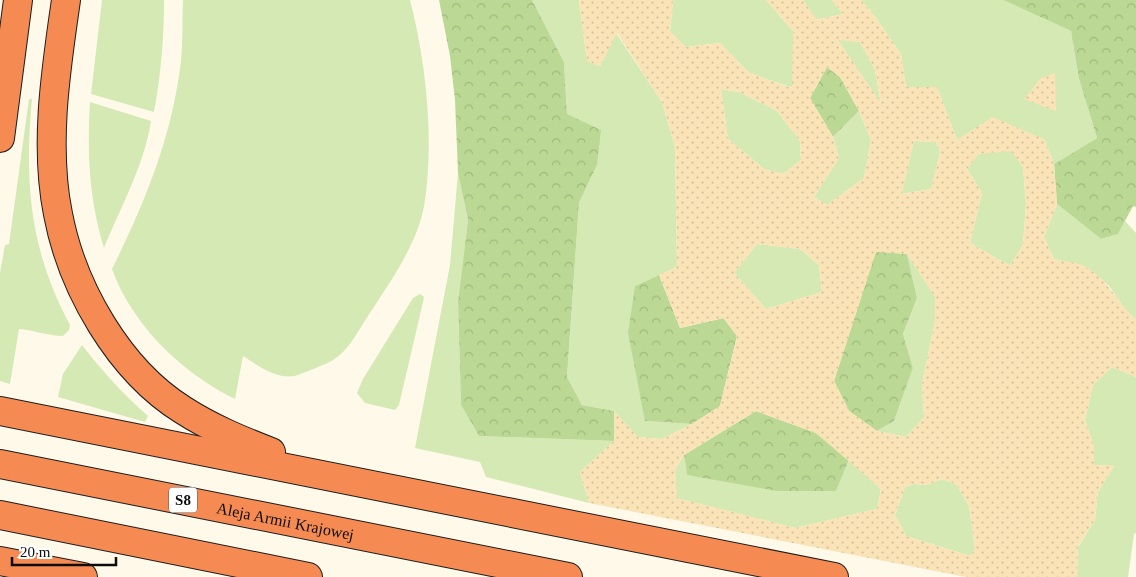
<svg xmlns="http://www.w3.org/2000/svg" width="1136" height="577" font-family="Georgia,serif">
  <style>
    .grass { fill: #d5e9b5 }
    .forest { fill: url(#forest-crowns) }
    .sand { fill: url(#sand-dots); fill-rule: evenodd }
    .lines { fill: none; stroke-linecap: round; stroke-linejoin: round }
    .highway-casing { stroke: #1d1d1d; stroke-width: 30 }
    .highway { stroke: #f58b53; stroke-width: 28 }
    .labels { text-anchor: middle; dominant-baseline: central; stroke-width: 5; stroke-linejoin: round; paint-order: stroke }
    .shield { fill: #fff; stroke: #555; stroke-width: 1 }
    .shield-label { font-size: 15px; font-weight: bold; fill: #0c0c0c }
    .street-label { font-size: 16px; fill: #0c0c0c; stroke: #fff }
  </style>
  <defs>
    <pattern id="forest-crowns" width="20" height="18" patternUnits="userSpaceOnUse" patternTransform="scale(1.25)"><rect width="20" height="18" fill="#bbd994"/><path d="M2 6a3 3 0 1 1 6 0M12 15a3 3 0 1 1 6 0" fill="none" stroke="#a0b97e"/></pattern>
    <pattern id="sand-dots" width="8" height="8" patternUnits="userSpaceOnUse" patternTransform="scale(1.25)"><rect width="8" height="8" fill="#fae4b7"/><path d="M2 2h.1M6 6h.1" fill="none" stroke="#d5c29c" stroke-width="1.8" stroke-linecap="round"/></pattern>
  </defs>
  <rect width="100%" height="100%" fill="#fff9ea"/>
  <g class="grass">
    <path d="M 102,0 L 164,0 C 164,38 161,74 154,112 L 91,94 Z"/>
    <path d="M 183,0 L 410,0 C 426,61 434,138 425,200 C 419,244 389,283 366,319 C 357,333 348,351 333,360 C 329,363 299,375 294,376 C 276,379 257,365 243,356 L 235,399 C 191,377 152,343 127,301 C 121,291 116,280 112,269 C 145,202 172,137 181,61 C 183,41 182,20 183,0 Z"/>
    <polygon points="532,0 579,0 587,61 600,66 616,33 662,102 675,147 677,267 635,286 645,421 692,424 662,439 637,437 614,411 582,405 567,377 579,203 597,165 567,114 564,62"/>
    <polygon points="673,0 766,0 793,31 793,88 749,73 720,43 685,47 670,31"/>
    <polygon points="803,0 832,0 843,14 816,20"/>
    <polygon points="861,0 1003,0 1071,31 1079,79 1097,138 1054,164 1044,139 957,140 937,87 906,87 901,54 873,14"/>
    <polygon points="837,39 860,42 875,70 881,104"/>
    <polygon points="721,89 739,92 777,111 800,141 801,160 783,174 764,169 728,139"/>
    <path d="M 29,99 L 32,99 C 24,182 30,251 70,325 L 69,330 L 63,336 C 48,336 34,330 19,329 L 10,384 L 0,381 L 0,273 L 5,245 L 9,244 Z"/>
    <path d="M 90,102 L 151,121 C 144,166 121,206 104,248 C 89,198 87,154 90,102 Z"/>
    <polygon points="859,111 871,140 864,178 827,205 814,197 839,158 833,137"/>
    <polygon points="914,141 936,142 940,153 931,189 901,194"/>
    <polygon points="1011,150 1023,167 1026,204 1023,245 1010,266 970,243 982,193 967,169 978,154"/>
    <polygon points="458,173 468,220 458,301 461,405 479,436 614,441 580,472 589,503 486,477 480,462 415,448 450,265"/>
    <polygon points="1057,204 1101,239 1118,234 1125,221 1136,233 1136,320 1125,309 1109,286 1087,267 1054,259 1044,237"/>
    <polygon points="757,244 800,249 819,265 822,292 766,309 734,273"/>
    <polygon points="907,254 935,296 935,321 922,384 924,417 906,437 877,431 894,421 913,368 903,334 917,298"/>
    <polygon points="420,294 424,297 423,302 399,405 395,410 365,403 357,393 363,379 413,298"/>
    <path d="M 82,345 C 102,371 123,394 148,416 L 145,422 L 58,397 L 63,374 Z"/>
    <polygon points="1112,367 1136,377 1136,533 1134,534 1128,577 1077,577 1078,547 1095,520 1098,492 1114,466 1094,465 1094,447 1085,420 1093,385"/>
    <polygon points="684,455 687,475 836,491 849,460 881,489 877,509 795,528 676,498 675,470"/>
    <polygon points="942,479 956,484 969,506 975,549 970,556 906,536 895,515 905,487 914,484 927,485"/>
  </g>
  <g class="forest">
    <polygon points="439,0 532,0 564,62 567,114 601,130 597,165 579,203 567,377 582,405 614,411 614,441 479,436 461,405 458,301 468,220 458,173 455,100 450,56"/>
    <polygon points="1003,0 1136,0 1136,207 1133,206 1118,234 1101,239 1057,204 1054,164 1097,138 1079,79 1071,31"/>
    <polygon points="827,67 840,77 859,111 833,137 810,98"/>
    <polygon points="876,251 907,254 917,298 903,334 913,368 894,421 877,431 849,411 834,381"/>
    <polygon points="659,275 680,328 724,318 737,336 720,406 692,424 645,421 628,333 635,286"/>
    <polygon points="756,411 816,433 849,460 836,491 777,491 687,475 684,455"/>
  </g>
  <g class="sand">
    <path d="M 579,0 L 673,0 L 670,31 L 685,47 L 720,43 L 749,73 L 792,88 L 793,31 L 766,0 L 803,0 L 817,20 L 843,14 L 832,0 L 861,0 L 873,14 L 901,54 L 906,87 L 937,87 L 957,140 L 992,117 L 1044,139 L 1054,164 L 1057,204 L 1044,237 L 1054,259 C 1065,262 1079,262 1088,268 C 1109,282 1119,304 1136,320 L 1136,377 L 1112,367 L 1093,385 L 1085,420 L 1094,447 L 1094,465 L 1114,466 L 1098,492 L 1095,520 L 1078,546 L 1077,577 L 966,577 L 589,503 L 580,472 L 614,441 L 614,411 L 638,437 L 662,439 L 692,424 L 720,406 L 737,336 L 723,318 L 680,328 L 659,275 L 677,267 L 675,147 L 662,102 L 617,33 L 600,66 L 587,61 ZM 838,40 L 860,42 L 875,70 L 881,103 ZM 827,67 L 840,77 L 859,111 L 871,140 L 864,178 L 827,205 L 814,197 L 839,158 L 833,137 L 810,98 ZM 721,89 L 739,92 L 777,111 L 800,141 L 801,160 L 783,174 L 764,169 L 728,139 ZM 914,141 L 936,142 L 940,153 L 931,189 L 902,194 ZM 1011,151 L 1023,167 L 1026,204 L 1023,245 L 1010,266 L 970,243 L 982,193 L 967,169 L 979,154 ZM 757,244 L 800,249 L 819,265 L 822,292 L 766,309 L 734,273 ZM 876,252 L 907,254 L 935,297 L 935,321 L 922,384 L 924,417 L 906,437 L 877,431 L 849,411 L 834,381 ZM 756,411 L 816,433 L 881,489 L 877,509 L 795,528 L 677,498 L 675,470 L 684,455 ZM 942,479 L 956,484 L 969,506 L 975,549 L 970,556 L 906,536 L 895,515 L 905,487 L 914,484 L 927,485 Z"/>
    <polygon points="1055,73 1056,111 1024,99 1040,79"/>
  </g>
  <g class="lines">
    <defs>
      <g id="highway">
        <path d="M 66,0 C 56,69 44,145 58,214 C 72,288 119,370 183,410 C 211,428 240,440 271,452"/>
        <polyline points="0,138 18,0"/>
        <polyline points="0,411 834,577"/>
        <path id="s1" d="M 0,464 L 568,577"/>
        <polyline points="0,515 308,577"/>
        <polyline points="0,561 83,577"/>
      </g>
    </defs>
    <use href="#highway" class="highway-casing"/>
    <use href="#highway" class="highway"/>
  </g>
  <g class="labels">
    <rect class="shield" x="169" y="487.5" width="28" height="25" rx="4"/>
    <g class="shield-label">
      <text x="183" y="500">S8</text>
    </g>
    <g class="street-label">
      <text stroke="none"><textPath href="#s1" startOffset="291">Aleja Armii Krajowej</textPath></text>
    </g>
  </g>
  <path d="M12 557v8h104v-8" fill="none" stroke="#0c0c0c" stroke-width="2.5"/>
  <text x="20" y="557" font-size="15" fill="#0c0c0c" stroke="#ffffff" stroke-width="4" paint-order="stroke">20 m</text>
</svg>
